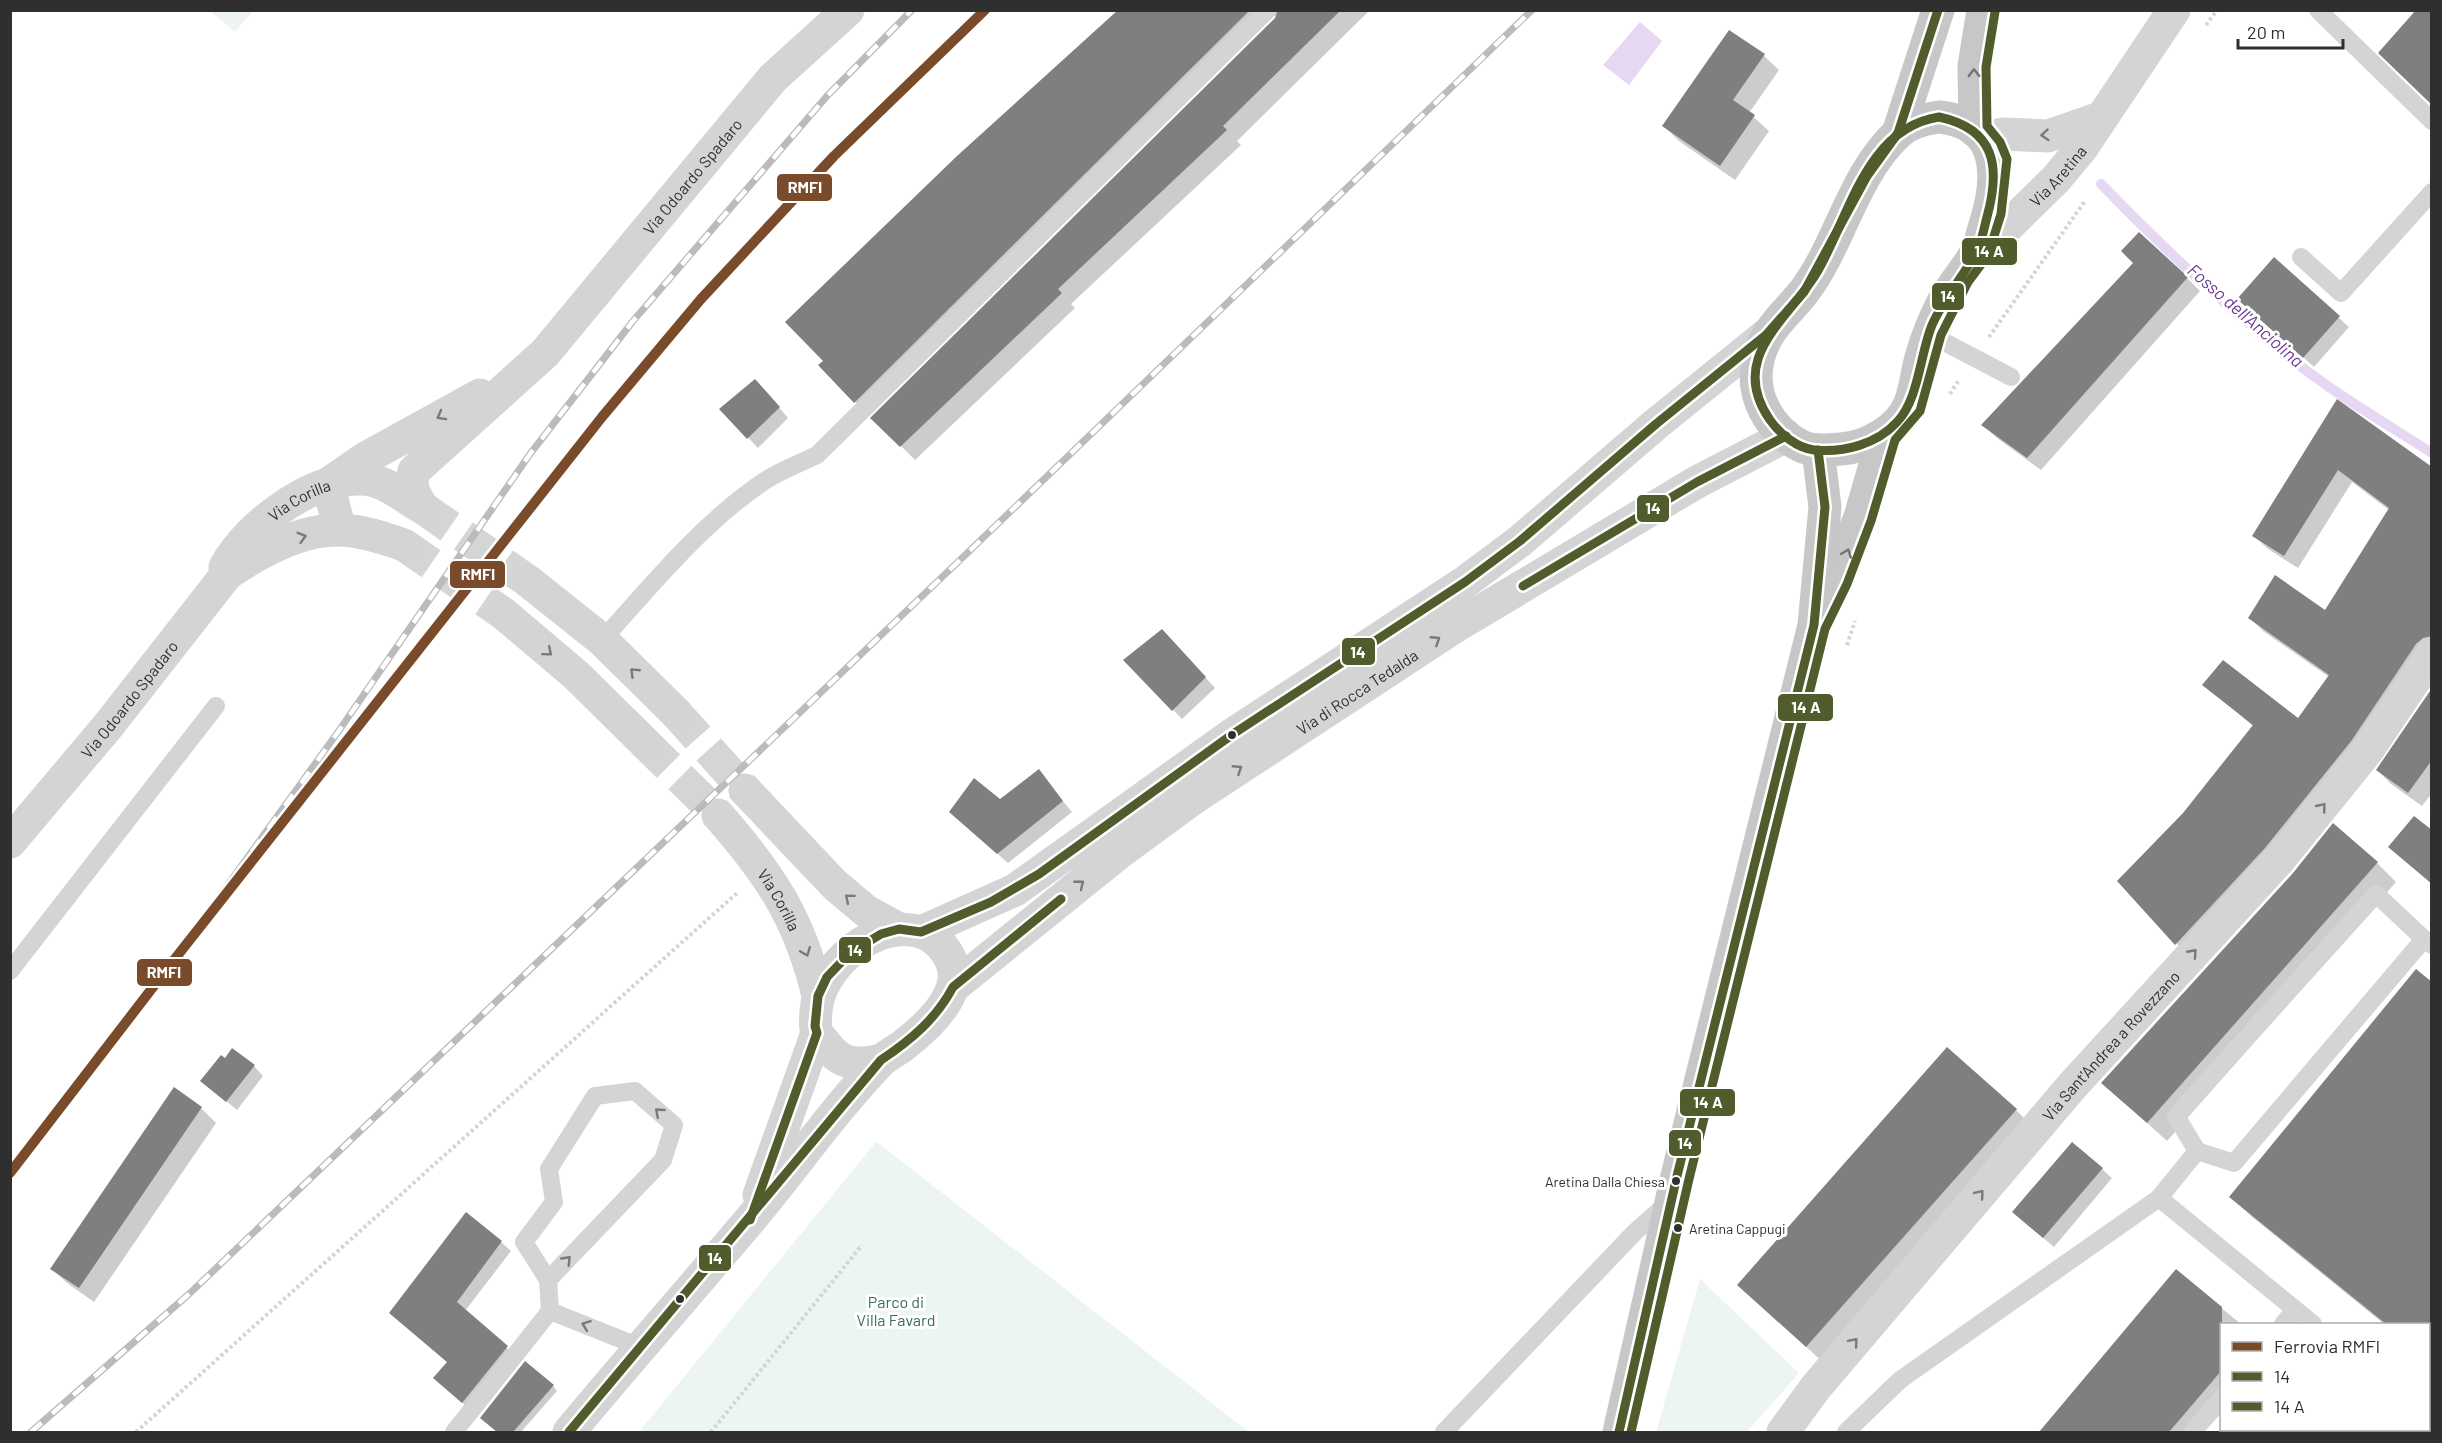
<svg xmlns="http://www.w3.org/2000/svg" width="2442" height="1443" font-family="Barlow,sans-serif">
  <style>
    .green { fill: #ecf5f1 }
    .water { fill: #e6d8f3 }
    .shadow { fill: #0003 }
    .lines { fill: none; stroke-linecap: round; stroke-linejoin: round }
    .stream { stroke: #e6d8f3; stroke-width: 10 }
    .building { fill: #7f7f7f }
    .tertiary-tunnel { stroke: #d5d5d5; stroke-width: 33; stroke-dasharray: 33 16; stroke-linecap: butt }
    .path { stroke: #d4d4d4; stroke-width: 4; stroke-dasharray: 3 3; stroke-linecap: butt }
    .service { stroke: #d4d4d4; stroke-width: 18 }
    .minor { stroke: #d4d4d4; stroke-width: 33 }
    .tertiary { stroke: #d4d4d4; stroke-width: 33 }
    .primary { stroke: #c7c7c7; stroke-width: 33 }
    .rail-casing { stroke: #bbb; stroke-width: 7 }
    .rail { stroke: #fff; stroke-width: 4.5; stroke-dasharray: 14; stroke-linecap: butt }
    .bus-1-casing { stroke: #fff; stroke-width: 14 }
    .bus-2-casing { stroke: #fff; stroke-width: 14 }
    .bus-1 { stroke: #515c2d; stroke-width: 9 }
    .bus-2 { stroke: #515c2d; stroke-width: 9 }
    .rail-1-casing { stroke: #fff; stroke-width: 15 }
    .rail-1 { stroke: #7a4b2a; stroke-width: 10 }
    .oneway { stroke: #737373 }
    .oneway2 { stroke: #797979 }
    .bus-dot { fill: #2f2f2f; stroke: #fff; stroke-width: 2 }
    .labels { text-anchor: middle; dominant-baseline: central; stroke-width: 6; stroke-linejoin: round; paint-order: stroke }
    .bus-label { font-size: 14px; fill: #2f2f2f; stroke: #fff; text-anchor: end }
    .street-label { font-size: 16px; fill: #2f2f2f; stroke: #fff }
    .park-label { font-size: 16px; fill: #3a6d5c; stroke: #fff }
    .water-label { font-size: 18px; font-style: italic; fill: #6a3996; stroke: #fff }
    .line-badge { stroke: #fff; stroke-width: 2 }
    .badge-label { font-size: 16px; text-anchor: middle; font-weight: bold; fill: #fff }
  </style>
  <rect width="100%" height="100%" fill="#fff"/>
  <g class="green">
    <polygon points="210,11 253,11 235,32"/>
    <polygon points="876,1142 877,1142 1249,1432 639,1432"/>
    <polygon points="1700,1279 1799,1373 1747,1432 1656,1432"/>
  </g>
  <polygon class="water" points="1640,22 1662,41 1629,85 1603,65"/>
  <g class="shadow">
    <polygon points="1120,10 1370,10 1237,141 1241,145 1071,304 1075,308 915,460 887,432 1279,15 1274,16 869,416 855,402"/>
    <polygon points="1730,32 1764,56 1779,70 1749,113 1769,131 1735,180 1679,141 1664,126"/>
    <polygon points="2274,260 2349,327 2314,367 2249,309"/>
    <polygon points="2187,278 2200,291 2041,470 1997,438 1983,425"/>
    <polygon points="765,391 788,418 758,448 721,409"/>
    <polygon points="2337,401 2432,468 2432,656 2190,958 2119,881 2184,814 2254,727 2205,685 2298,721 2329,677 2263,631 2250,618 2326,612 2389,510 2352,482 2298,568 2268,549 2254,536"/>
    <polygon points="1172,640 1215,688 1182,719 1125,660"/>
    <polygon points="2432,691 2432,793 2422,806 2391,784 2377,770"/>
    <polygon points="1038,771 1072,812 1008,863 950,812 1000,801"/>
    <polygon points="2377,863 2396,882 2167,1141 2103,1083"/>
    <polygon points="2432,984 2432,1364 2428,1361 2428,1324 2384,1324 2251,1216 2231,1197"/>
    <polygon points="225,1060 254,1066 263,1076 237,1110 202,1081"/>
    <polygon points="174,1089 201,1108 216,1123 94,1302 67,1283 52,1269"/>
    <polygon points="2016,1110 2035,1129 1826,1365 1739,1285"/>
    <polygon points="2102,1169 2112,1178 2054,1247 2024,1222"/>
    <polygon points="501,1242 511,1251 465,1311 516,1356 472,1411 444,1387 448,1363 391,1313"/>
    <polygon points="2176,1271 2241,1324 2222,1324 2222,1412 2204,1432 2041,1432"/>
    <polygon points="553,1386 557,1391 521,1432 498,1432 486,1422"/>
    <polygon points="2324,1430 2371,1430 2374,1432 2322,1432"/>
  </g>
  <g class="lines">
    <path class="stream" d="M 2101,184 C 2159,244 2220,301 2285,354 C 2330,391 2382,421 2432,453"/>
  </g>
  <g class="building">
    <polygon points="1118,10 1250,10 854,403 818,365 823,361 785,322 957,156"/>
    <polygon points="1278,10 1341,10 1223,126 1227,130 1058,289 1062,293 900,447 870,418 1275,18"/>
    <polygon points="2416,10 2432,10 2432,105 2378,53"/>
    <polygon points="1729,30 1765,54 1733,100 1755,115 1720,166 1662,126"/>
    <polygon points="2139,232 2188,277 2027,458 1981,425 2133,263 2121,251"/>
    <polygon points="2274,257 2340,316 2303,358 2237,299"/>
    <polygon points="755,379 780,407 747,439 719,409"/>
    <polygon points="2337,399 2432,467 2432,636 2423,638 2416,644 2352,740 2265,848 2175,945 2117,881 2183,813 2253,725 2202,685 2223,660 2298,718 2329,675 2248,618 2275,575 2325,610 2389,508 2338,470 2284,556 2252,536"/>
    <polygon points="1162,629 1206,677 1172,711 1123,660"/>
    <polygon points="2432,688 2432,760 2408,793 2376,770"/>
    <polygon points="1039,769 1063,801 997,854 949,812 974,778 1000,799"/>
    <polygon points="2414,816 2432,830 2432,884 2388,847"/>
    <polygon points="2333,823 2378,862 2147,1123 2101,1083 2293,873"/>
    <polygon points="2416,969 2432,982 2432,1324 2386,1324 2229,1197"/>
    <polygon points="1947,1047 2017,1109 1806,1347 1737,1285"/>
    <polygon points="232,1048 255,1065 226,1102 200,1081 221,1055 225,1058"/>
    <polygon points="174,1087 202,1107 79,1288 50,1269"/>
    <polygon points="2072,1142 2103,1168 2043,1238 2012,1212"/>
    <polygon points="466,1212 502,1241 457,1302 508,1346 462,1403 433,1378 447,1362 389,1313"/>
    <polygon points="2176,1269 2222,1307 2222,1370 2169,1432 2039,1432"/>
    <polygon points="525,1361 554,1385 513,1432 497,1432 480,1418"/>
  </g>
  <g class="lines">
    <g class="tertiary-tunnel">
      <polyline points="423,508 528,581"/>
      <polyline points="404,545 504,614"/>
      <polyline points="676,713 745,790"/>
      <polyline points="645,743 718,815"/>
    </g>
    <g class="path">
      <polyline points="2206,25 2217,10"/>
      <polyline points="1989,337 2085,201"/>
      <polyline points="1950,394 1959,380"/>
      <polyline points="1847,645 1855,621"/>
      <polyline points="136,1432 737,893"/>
      <polyline points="711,1432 862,1245"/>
    </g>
    <g class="service">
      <polyline points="2318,10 2432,121"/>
      <polyline points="2301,257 2341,293 2432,192"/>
      <polyline points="1929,334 2011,377"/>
      <path d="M 602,640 C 651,586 701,524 763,482 C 779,471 799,464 817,455 L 1267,10"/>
      <polyline points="10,971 216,706"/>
      <polyline points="2197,1151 2176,1116 2376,894 2424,939"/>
      <polyline points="2159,1198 2197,1151 2234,1163 2424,939 2432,945"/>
      <polyline points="548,1280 524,1242 554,1202 549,1169 595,1096 635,1091 674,1125 663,1160 548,1280 550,1311"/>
      <polyline points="2283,1324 2295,1310"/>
      <polyline points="2428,1419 2432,1422"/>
      <polyline points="454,1432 550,1311 640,1347"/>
      <polyline points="1444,1432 1635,1232 1668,1203"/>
      <polyline points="1846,1432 1900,1380 2159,1198 2313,1324"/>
      <polyline points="2192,1432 2222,1398"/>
      <polyline points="2296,1432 2299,1430"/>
    </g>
    <g class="minor">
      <polyline points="1984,138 2004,134 2048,136 2100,118"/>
      <path id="s1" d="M 1977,250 L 2006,228 L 2056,179 L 2081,149 L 2174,10"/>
      <path id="s2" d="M 423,508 C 415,495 409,487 414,471 L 545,353 L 773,78 L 848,10"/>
      <polyline points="340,530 328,484 364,459 480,395"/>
      <path id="s3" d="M 1783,1432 L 1816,1387 L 2073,1085 L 2279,860 L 2367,751 L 2432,654"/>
    </g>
    <g class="tertiary">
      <path id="s4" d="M 225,567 C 249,523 322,468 375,481 C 393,486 407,500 423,508"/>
      <polyline points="528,581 602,640 676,713"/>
      <polyline points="504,614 576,675 645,743"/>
      <polyline points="745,790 835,885 866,911 899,929"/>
      <path id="s5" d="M 718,815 C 770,874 800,919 818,996"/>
      <path id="s6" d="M 10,842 L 108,726 L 227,574 C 259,552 302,528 342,530 C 363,531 384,538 404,545"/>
      <polyline points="921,932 1015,890 1233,734 1465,582 1520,541 1656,424 1766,335"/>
      <path id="s7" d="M 953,987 L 1119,853 L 1194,798 L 1456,626 L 1697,482 L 1786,436"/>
      <polyline points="759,1195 817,1033"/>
      <path d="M 569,1432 C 628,1361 689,1292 749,1221 C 793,1169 832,1112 879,1063 C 886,1055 897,1051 905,1044 C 923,1030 947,1009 953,985 C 959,964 942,939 921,932 C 875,918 820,967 816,1010 C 816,1017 814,1026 817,1033 C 820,1038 825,1043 828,1047 C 843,1066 860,1065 881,1060"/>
    </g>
    <g class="primary">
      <path d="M 1939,117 C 2002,123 2000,178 1985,225 C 1982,233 1981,243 1977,251 C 1967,269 1952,285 1942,304 C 1934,320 1927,337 1922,354 C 1917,370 1916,387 1910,403 C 1900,429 1868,447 1841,449 C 1828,450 1813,452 1801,446 C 1769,430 1750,395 1758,360 C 1764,331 1785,315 1803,293 C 1840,245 1852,176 1898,133 C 1909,123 1924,119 1939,117 Z"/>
      <polyline points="1975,131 1974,66 1983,10"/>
      <polyline points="1898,133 1938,10"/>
      <polyline points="1825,602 1860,517 1884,434"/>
      <polyline points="1619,1432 1677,1176 1814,625 1825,507 1818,450"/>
    </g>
    <defs>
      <g id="rail">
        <polyline points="170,965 338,732 530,454 633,321 827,96 912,10"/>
        <polyline points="31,1432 189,1294 960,560 1532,10"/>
      </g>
    </defs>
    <use href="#rail" class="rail-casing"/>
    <use href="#rail" class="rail"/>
    <defs>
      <g id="bus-1">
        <path d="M 1939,117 C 1995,129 2001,166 1987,217 C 1984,228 1982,241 1977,251 C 1963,277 1944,298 1932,325 C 1920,354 1919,399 1897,422 C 1877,444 1844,453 1814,450 C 1797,448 1780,434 1770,420 C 1727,358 1787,321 1816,274 C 1849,219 1865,128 1939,117 Z"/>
        <polyline points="1523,586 1697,482 1786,436"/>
        <polyline points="750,1220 817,1033 815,1026 818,996 827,977 850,953 881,934 899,929 921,932 991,902 1039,874 1233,734 1465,582 1520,541 1656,424 1766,335 1804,292 1867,176 1898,133 1938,10"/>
        <path d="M 569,1432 L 881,1060 C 911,1040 936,1019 953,987 L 1061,899"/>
        <polyline points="1619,1432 1677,1176 1814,625 1825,507 1818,450"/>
      </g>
      <polyline id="bus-2" points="1631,1432 1689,1179 1825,629 1847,584 1871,521 1895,440 1920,411 1941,335 1968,282 1988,255 2001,214 2007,159 2000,142 1987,126 1986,67 1995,12"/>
    </defs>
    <use href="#bus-1" class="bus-1-casing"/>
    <use href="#bus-2" class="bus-2-casing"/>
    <use href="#bus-1" class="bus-1"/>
    <use href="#bus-2" class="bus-2"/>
    <defs>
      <polyline id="rail-1" points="10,1173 170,965 602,417 701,299 834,156 985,10"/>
    </defs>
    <use href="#rail-1" class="rail-1-casing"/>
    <use href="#rail-1" class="rail-1"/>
  </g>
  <defs><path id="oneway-chevron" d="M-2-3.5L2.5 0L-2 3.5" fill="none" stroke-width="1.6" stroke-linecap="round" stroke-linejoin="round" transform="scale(1.5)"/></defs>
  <g class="oneway">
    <use href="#oneway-chevron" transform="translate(1974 73) rotate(-91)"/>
    <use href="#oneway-chevron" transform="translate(1847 553) rotate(-69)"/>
  </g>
  <g class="oneway2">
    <use href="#oneway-chevron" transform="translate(2045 135) rotate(175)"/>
    <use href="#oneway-chevron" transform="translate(441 416) rotate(151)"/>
    <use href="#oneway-chevron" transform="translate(302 537) rotate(-16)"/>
    <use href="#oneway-chevron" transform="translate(1436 640) rotate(-33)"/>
    <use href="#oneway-chevron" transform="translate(548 652) rotate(40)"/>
    <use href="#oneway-chevron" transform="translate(634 672) rotate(-136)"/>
    <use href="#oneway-chevron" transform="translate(1238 769) rotate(-33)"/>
    <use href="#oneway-chevron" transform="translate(2322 807) rotate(-51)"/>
    <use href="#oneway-chevron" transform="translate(1080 884) rotate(-39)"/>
    <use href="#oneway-chevron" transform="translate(849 898) rotate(-140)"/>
    <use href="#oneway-chevron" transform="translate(806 952) rotate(68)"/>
    <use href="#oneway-chevron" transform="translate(2193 953) rotate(-48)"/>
    <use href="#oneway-chevron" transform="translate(659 1112) rotate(-139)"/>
    <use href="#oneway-chevron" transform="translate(1980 1194) rotate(-50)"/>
    <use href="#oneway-chevron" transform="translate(567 1260) rotate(-46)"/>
    <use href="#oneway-chevron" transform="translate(586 1325) rotate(-159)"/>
    <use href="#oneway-chevron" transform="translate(1854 1342) rotate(-50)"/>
  </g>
  <g class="bus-dot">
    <circle cx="1232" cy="735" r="5"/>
    <circle cx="1676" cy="1181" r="5"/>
    <circle cx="1678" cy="1228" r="5"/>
    <circle cx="680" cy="1299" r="5"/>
  </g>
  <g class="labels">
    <g class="bus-label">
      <text x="1665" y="1181">Aretina Dalla Chiesa</text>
      <text x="1689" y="1228" text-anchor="start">Aretina Cappugi</text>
    </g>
    <g class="street-label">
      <text stroke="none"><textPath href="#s1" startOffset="110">Via Aretina</textPath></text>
      <text stroke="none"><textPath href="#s2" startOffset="446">Via Odoardo Spadaro</textPath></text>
      <text stroke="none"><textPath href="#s4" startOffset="102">Via Corilla</textPath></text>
      <text stroke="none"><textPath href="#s7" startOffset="501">Via di Rocca Tedalda</textPath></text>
      <text stroke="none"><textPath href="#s6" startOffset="186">Via Odoardo Spadaro</textPath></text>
      <text stroke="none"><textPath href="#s5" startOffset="105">Via Corilla</textPath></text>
      <text stroke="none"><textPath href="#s3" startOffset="507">Via Sant'Andrea a Rovezzano</textPath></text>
    </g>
    <g class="park-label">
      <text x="896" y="1301">Parco di<tspan x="896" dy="18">Villa Favard</tspan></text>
    </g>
    <g class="water-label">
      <text transform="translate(2246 315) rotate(41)">Fosso dell'Anciolina</text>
    </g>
  </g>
  <g class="line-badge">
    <rect x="776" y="173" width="57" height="29" rx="6" fill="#7a4b2a"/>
    <rect x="1961" y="237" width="57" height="29" rx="6" fill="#515c2d"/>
    <rect x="1931" y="282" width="34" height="29" rx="6" fill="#515c2d"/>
    <rect x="1636" y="494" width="34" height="29" rx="6" fill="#515c2d"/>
    <rect x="449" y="560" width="57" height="29" rx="6" fill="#7a4b2a"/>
    <rect x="1341" y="637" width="35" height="29" rx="6" fill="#515c2d"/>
    <rect x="1777" y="693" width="57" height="29" rx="6" fill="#515c2d"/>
    <rect x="838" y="936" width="34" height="28" rx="6" fill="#515c2d"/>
    <rect x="136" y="958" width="57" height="29" rx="6" fill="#7a4b2a"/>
    <rect x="1679" y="1088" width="57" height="29" rx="6" fill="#515c2d"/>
    <rect x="1668" y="1129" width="34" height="28" rx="6" fill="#515c2d"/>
    <rect x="698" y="1244" width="34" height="28" rx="6" fill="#515c2d"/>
  </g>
  <g class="badge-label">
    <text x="805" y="193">RMFI</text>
    <text x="1989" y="257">14 A</text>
    <text x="1948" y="302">14</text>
    <text x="1653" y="514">14</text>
    <text x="478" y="580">RMFI</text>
    <text x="1358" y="658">14</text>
    <text x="1806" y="713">14 A</text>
    <text x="855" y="956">14</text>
    <text x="164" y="978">RMFI</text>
    <text x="1708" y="1108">14 A</text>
    <text x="1685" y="1149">14</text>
    <text x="715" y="1264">14</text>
  </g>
  <rect width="2442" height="1443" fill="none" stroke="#2f2f2f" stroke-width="24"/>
  <rect x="2220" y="1323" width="210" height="108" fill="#ffffff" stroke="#acacac" stroke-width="1.5"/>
  <rect x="2232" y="1342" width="30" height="9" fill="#7a4b2a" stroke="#acacac" stroke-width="1.5"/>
  <text x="2274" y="1353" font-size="18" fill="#2f2f2f">Ferrovia RMFI</text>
  <rect x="2232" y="1372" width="30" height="9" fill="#515c2d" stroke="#acacac" stroke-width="1.5"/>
  <text x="2274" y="1383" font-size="18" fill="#2f2f2f">14</text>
  <rect x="2232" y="1402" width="30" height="9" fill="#515c2d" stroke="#acacac" stroke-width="1.5"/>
  <text x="2274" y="1413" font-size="18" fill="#2f2f2f">14 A</text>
  <path d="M2238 39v9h105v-9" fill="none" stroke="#2f2f2f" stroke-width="3"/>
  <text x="2247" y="39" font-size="18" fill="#2f2f2f" stroke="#ffffff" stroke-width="4.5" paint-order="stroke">20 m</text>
</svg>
